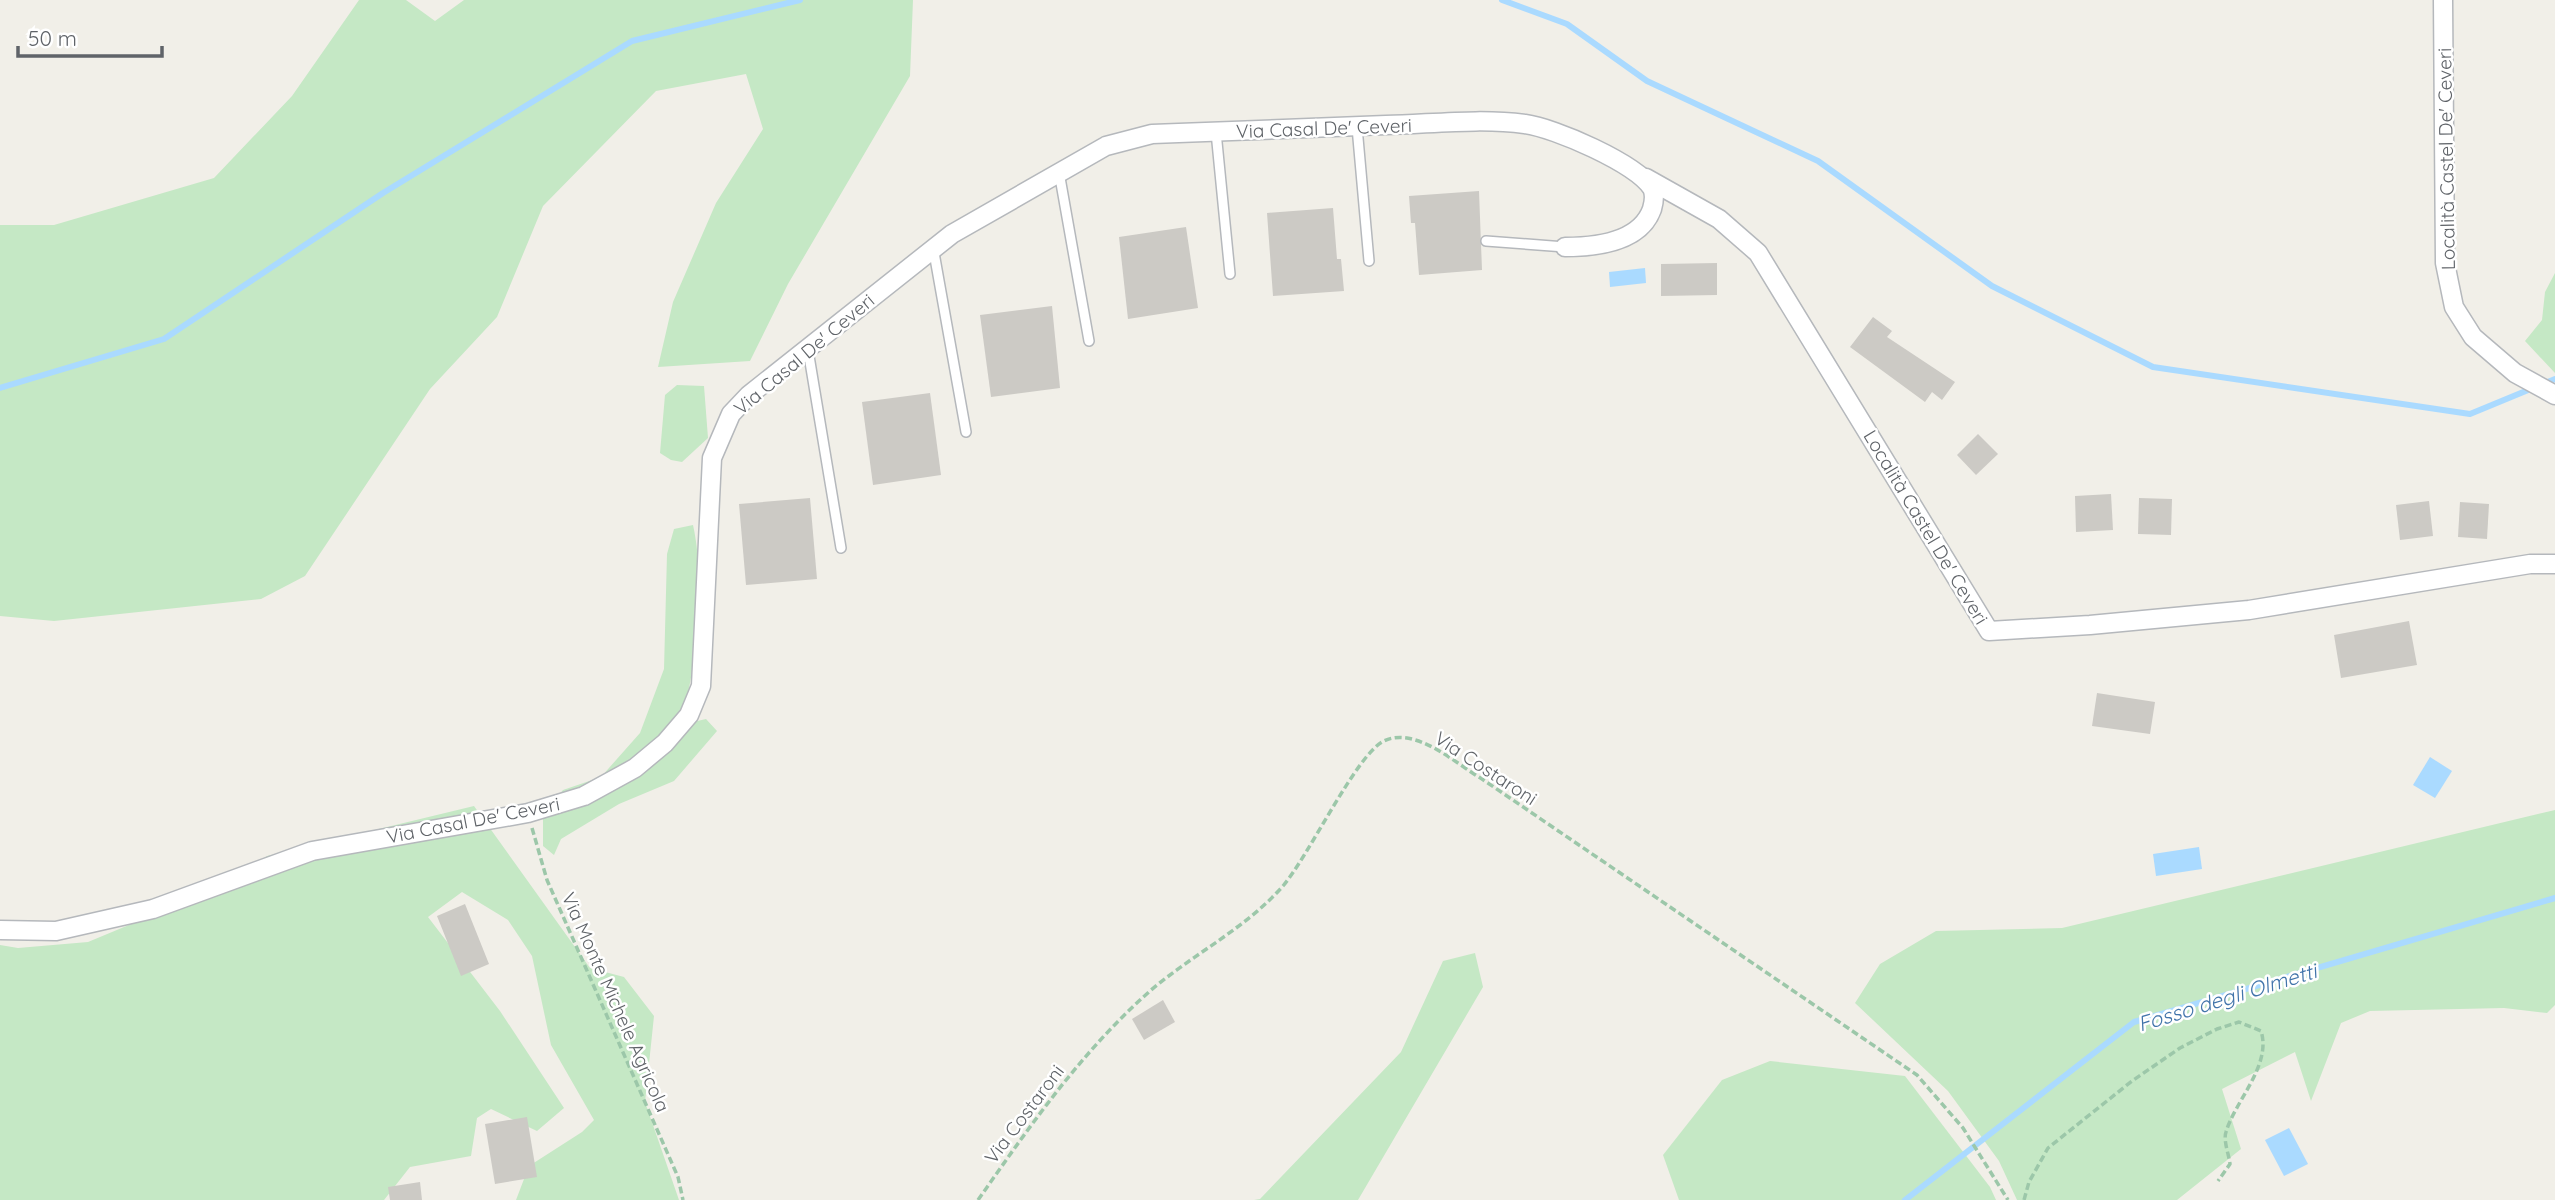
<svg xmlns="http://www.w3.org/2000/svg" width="2555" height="1200" font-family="Quicksand,sans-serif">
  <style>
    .green { fill: #c5e8c5 }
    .water { fill: #aadaff }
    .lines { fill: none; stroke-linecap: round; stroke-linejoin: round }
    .stream { stroke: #aadaff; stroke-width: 6 }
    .building { fill: #cccac5 }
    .service-casing { stroke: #b5b8bc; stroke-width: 12 }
    .minor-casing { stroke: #b5b8bc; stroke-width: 21 }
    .path { stroke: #9cc7a9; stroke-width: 3.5; stroke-dasharray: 7 3.5; stroke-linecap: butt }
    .service { stroke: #fff; stroke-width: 9 }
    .minor { stroke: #fff; stroke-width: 18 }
    .labels { text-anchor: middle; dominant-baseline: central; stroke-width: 5; stroke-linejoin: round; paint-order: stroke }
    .street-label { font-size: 19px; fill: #5f6368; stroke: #fff }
    .water-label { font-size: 21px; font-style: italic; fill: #4174aa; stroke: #fff }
  </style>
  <rect width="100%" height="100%" fill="#f1efe8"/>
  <g class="green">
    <polygon points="359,0 406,0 435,21 464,0 913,0 910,76 788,284 750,361 658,367 673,302 716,203 763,129 746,74 656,91 543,206 497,317 430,389 305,576 261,599 54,621 0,616 0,225 54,225 214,178 292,96"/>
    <polygon points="2555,273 2555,373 2525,341 2542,320 2545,292"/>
    <polygon points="677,385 704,386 708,438 682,462 671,460 660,453 665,395"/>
    <path d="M 693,525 C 706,583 697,668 680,725 L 706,719 L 717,731 L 674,781 L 619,804 L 561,839 L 554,855 L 543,846 L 543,815 L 563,790 L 601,777 L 640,733 L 664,669 L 667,554 L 674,529 Z"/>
    <polygon points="474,806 590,968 624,977 654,1016 645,1102 679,1200 516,1200 529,1166 582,1132 594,1120 551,1045 532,956 508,920 462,892 428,917 500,1011 564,1108 537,1131 491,1109 477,1118 471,1156 410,1167 384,1200 0,1200 0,945 18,948 88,942 213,890 267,856"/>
    <polygon points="2555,810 2555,1005 2547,1013 2504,1008 2370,1011 2341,1023 2311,1101 2295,1052 2222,1089 2241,1149 2177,1200 2017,1200 1999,1161 1948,1091 1855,1003 1880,964 1936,931 2062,928"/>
    <polygon points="1475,953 1483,987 1358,1200 1254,1200 1260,1199 1401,1052 1443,961"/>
    <polygon points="1770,1061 1905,1076 1990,1187 1996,1200 1679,1200 1663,1155 1722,1080"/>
  </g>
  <g class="water">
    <polygon points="1645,268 1646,283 1610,287 1609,272"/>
    <polygon points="2430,757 2452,771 2435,798 2413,785"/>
    <polygon points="2199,847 2202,869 2156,876 2153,854"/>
    <polygon points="2289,1128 2308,1164 2284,1176 2265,1140"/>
  </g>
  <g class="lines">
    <g class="stream">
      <polyline points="1502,0 1567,24 1647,81 1818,161 1992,286 2153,367 2470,414 2533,388"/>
      <polyline points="2543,384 2555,379"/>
      <polyline points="0,388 164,339 383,193 632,41 800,0"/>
      <polyline points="1905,1200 2134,1022 2555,898"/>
    </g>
  </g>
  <g class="building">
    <polygon points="1479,191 1482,270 1419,275 1415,223 1411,223 1409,196"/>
    <polygon points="1333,208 1337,259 1341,259 1344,291 1273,296 1267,213"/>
    <polygon points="1186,227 1198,308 1128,319 1119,237"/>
    <polygon points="1717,263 1717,295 1661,296 1661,264"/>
    <polygon points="1052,306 1060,388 991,397 980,315"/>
    <polygon points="1873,317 1892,331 1887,337 1955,382 1942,400 1932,392 1925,402 1850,347"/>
    <polygon points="930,393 941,475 873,485 862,402"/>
    <polygon points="1978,434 1998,454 1976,475 1957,455"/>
    <polygon points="2111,494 2113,530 2076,532 2075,496"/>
    <polygon points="810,498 817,579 746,585 739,504"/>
    <polygon points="2139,498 2172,499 2171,535 2138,534"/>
    <polygon points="2429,501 2433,536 2400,540 2396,505"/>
    <polygon points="2460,502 2489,504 2487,539 2458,537"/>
    <polygon points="2409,621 2417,665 2341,678 2334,635"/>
    <polygon points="2097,693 2155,702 2150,734 2092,726"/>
    <polygon points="465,904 489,964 461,976 437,916"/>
    <polygon points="1163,1000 1175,1022 1144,1040 1132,1019"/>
    <polygon points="527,1117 537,1177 495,1184 485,1124"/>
    <polygon points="420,1182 422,1200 390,1200 388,1187"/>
  </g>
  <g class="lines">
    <defs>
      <g id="service">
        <polyline points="1357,127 1369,261"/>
        <polyline points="1216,132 1230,274"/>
        <polyline points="1059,172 1089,341"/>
        <polyline points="1486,241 1565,247"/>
        <polyline points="933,247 966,432"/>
        <polyline points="808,350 841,548"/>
      </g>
      <g id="minor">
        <polyline points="2443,0 2445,263 2454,307 2473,337 2515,373 2555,395"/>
        <polyline points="1646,178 1719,219 1758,253 1989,631 2090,625 2249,610 2530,564 2555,564"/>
        <path d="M 0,930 L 56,931 L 153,909 L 312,851 L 528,813 L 584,796 L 635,768 L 665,743 L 689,715 L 701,686 L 712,458 L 731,414 L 749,395 L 952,234 L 1106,146 L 1152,134 C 1230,131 1308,128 1386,125 C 1431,124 1480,118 1525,124 C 1555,128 1635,163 1652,188 C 1655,194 1654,202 1652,209 C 1640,243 1595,247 1565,247"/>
      </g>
    </defs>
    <use href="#service" class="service-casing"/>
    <use href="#minor" class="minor-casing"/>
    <g class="path">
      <polyline points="532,828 547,880 678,1177 683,1200"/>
      <path d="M 978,1200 C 1030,1126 1081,1052 1150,991 C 1193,954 1245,929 1283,886 C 1309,855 1355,758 1382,742 C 1414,724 1456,764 1482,779 L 1917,1075 L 1963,1128 L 2008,1200"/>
      <path d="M 2024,1200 L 2029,1182 L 2048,1148 L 2132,1081 L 2180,1048 L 2217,1029 L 2239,1022 L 2261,1031 C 2272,1065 2235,1101 2226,1132 C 2223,1140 2229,1155 2230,1164 L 2218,1181"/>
    </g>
    <use href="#service" class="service"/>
    <use href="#minor" class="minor"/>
  </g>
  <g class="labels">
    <g class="street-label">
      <text transform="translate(1324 128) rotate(-2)">Via Casal De' Ceveri</text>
      <text transform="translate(2446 159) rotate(-91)">Località Castel De' Ceveri</text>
      <text transform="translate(804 354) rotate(-40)">Via Casal De' Ceveri</text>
      <text transform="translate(1926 527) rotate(59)">Località Castel De' Ceveri</text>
      <text transform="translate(1486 768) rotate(33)">Via Costaroni</text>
      <text transform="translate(473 820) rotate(-11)">Via Casal De' Ceveri</text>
      <text transform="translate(616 1002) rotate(66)">Via Monte Michele Agricola</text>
      <text transform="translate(1024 1114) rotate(-53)">Via Costaroni</text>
    </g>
    <g class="water-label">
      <text transform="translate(2227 997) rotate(-17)">Fosso degli Olmetti</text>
    </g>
  </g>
  <path d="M18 46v10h144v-10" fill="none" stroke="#5f6368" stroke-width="3.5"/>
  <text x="28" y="46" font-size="21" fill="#5f6368" stroke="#ffffff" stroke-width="5" paint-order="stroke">50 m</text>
</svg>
